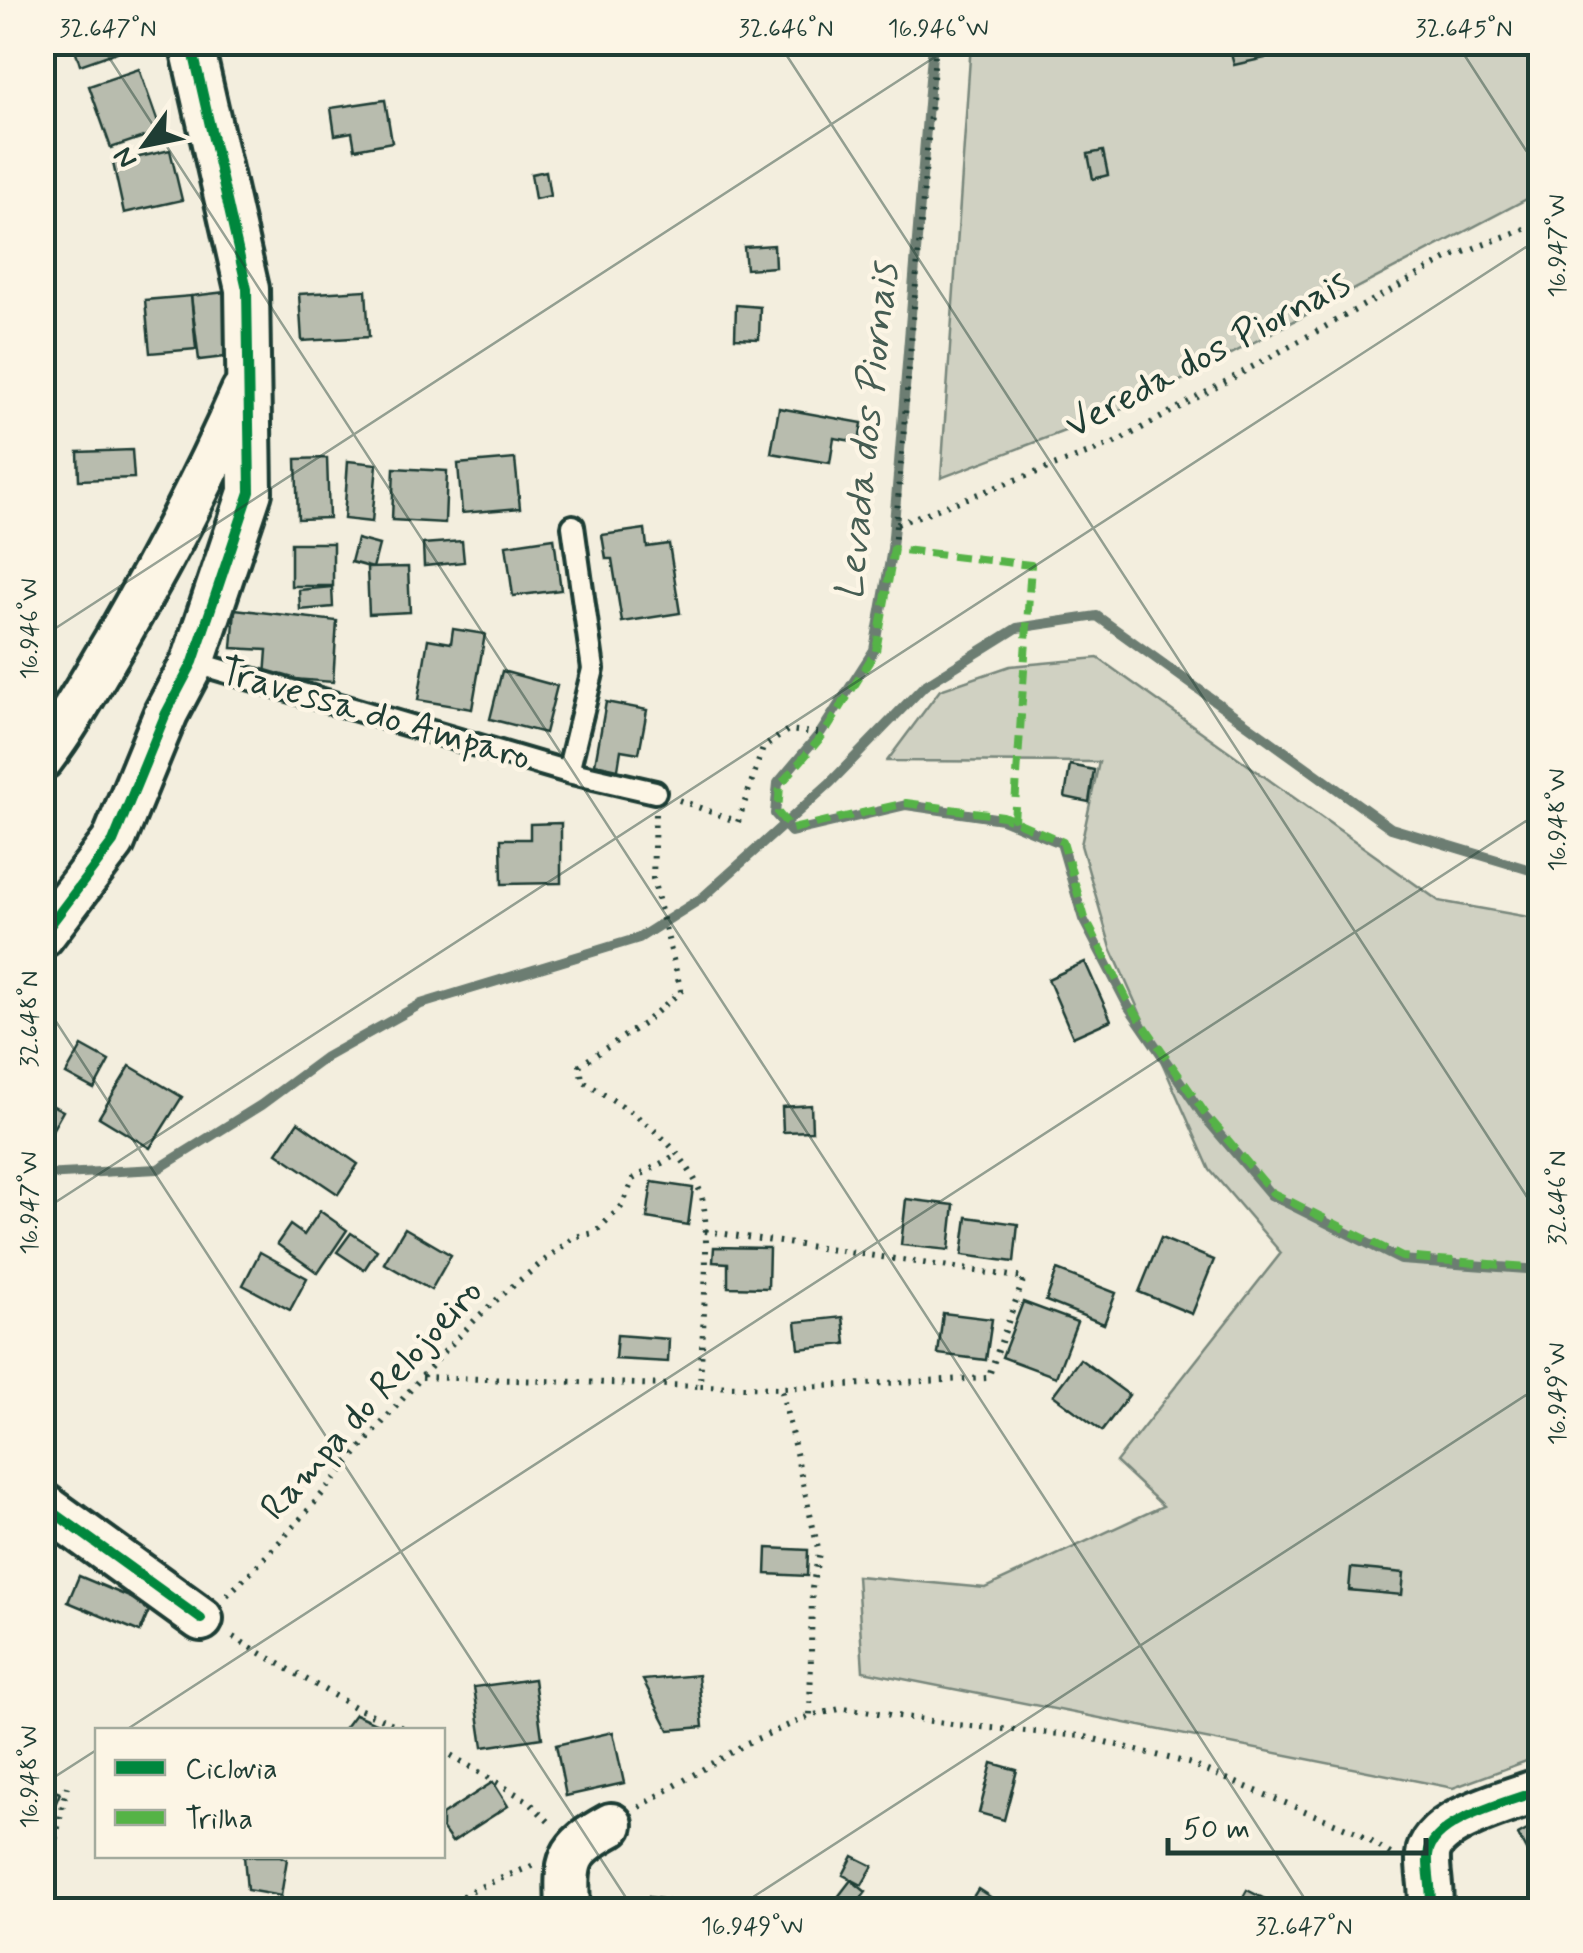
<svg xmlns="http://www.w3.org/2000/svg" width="1583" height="1953" font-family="Mynerve,sans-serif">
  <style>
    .green { fill: #d0d1c2; stroke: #78877b; stroke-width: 2.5 }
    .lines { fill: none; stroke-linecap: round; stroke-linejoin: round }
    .stream { stroke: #6c7d72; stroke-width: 10 }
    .building { fill: #b8bcae; stroke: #1f3d34; stroke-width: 2.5 }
    .service-casing { stroke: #1f3d34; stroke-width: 28 }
    .minor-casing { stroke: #1f3d34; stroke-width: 50 }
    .path { stroke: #1f3d34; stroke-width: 6; stroke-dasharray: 2.5 8; stroke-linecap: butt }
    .service { stroke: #fcf5e5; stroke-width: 20 }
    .minor { stroke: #fcf5e5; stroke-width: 42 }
    .quiet { stroke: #55b346; stroke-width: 8; stroke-dasharray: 15 8; stroke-linecap: butt }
    .cycleway-casing { stroke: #fcf5e5; stroke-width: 16 }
    .cycleway { stroke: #00873e; stroke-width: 10 }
    .ticks { fill: none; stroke: #1f3d34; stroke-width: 2.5; stroke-opacity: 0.45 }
    .labels { text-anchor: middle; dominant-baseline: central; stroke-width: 9; stroke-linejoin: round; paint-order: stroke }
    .street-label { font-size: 38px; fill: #1f3d34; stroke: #fcf5e5 }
    .water-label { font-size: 40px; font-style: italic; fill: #465d53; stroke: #fcf5e5 }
    .neatline { fill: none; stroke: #1f3d34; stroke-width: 4 }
    .ticks-label { font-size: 25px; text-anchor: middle; fill: #1f3d34 }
  </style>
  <rect width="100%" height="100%" fill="#f3eede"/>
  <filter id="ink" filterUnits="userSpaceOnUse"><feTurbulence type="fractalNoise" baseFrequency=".01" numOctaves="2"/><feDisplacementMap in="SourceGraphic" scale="20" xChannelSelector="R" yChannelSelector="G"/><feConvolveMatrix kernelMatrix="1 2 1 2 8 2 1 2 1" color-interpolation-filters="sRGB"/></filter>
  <g filter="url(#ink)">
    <g class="green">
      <polygon points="971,43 1540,43 1540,192 1138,403 941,478"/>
      <polygon points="1098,658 1439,901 1540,919 1540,1756 1453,1788 863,1671 857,1576 985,1588 1163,1506 1116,1462 1281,1253 1210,1170 1111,948 1081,845 1099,762 887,761 940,690 1010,666"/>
    </g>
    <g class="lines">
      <g class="stream">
        <polyline points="933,42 892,549 874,650 821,732 778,783 775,814 791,832 906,805 1002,819 1061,843 1083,919 1128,1006 1203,1115 1271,1195 1401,1260 1540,1270"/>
        <polyline points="42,1175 158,1169 261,1105 326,1057 421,1004 639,938 702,898 830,783 924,686 1017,628 1097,616 1391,828 1540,873"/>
      </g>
    </g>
    <g class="building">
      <polygon points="73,42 114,42 117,52 80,65"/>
      <polygon points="1228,42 1262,42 1265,58 1234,65"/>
      <polygon points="139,69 161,131 111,148 89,86"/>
      <polygon points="385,100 392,142 355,149 352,132 335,135 331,108"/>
      <polygon points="170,150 182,200 124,213 113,163"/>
      <polygon points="1103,151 1108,175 1093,179 1088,154"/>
      <polygon points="546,171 550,196 535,199 531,174"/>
      <polygon points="774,245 775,267 746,269 744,247"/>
      <polygon points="366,290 369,337 302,341 299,294"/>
      <polygon points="226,292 234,356 199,360 191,296"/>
      <polygon points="191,296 196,349 150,353 145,300"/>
      <polygon points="736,305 760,307 759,339 735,338"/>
      <polygon points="779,408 862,423 859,442 834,438 830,463 771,453"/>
      <polygon points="132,450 134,478 79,480 78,452"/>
      <polygon points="42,451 57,451 57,467 42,466"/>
      <polygon points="327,458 329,518 298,519 296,459"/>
      <polygon points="515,459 520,508 462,513 458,464"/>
      <polygon points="348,461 377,464 372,522 344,519"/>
      <polygon points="394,468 447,471 445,523 392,520"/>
      <polygon points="645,529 647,547 669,544 680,613 622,622 612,559 606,559 602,535"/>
      <polygon points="554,538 561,590 513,596 506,545"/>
      <polygon points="357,539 379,545 373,568 351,562"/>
      <polygon points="462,541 464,562 424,566 423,544"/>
      <rect x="291" y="543" width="42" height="43"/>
      <polygon points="408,567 410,612 369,614 367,568"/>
      <polygon points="332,587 333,607 300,610 299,590"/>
      <polygon points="235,609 337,621 333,682 265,677 267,650 232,648"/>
      <polygon points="453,629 485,634 472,709 418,700 428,639 451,643"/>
      <polygon points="502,671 557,686 545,733 490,719"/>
      <polygon points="606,702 647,710 639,753 621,750 618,769 595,764"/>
      <polygon points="1070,765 1094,770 1089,802 1065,797"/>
      <polygon points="561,823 561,883 502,884 501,839 530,839 530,824"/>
      <polygon points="1085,962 1111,1020 1073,1037 1048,979"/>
      <polygon points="82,1046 109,1061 94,1089 66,1074"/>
      <polygon points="130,1066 182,1097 150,1148 99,1117"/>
      <polygon points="42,1100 63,1111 42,1148"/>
      <polygon points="811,1105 812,1131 783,1132 782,1107"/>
      <polygon points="298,1122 358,1164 338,1194 277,1153"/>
      <polygon points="652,1182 693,1188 688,1225 647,1218"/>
      <polygon points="906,1199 954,1205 949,1250 901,1245"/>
      <polygon points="320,1211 347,1230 318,1273 277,1244 290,1225 304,1235"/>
      <polygon points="967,1217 1018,1224 1014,1262 962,1255"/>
      <polygon points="405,1228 451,1255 431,1290 384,1263"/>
      <polygon points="351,1233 377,1250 364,1270 337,1252"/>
      <polygon points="1161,1238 1214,1260 1192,1314 1139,1292"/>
      <polygon points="714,1247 769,1248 768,1288 728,1287 728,1263 713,1262"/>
      <polygon points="260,1252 307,1278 290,1310 243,1285"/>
      <polygon points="1057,1270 1116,1293 1104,1324 1046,1301"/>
      <polygon points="1023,1302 1077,1322 1056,1377 1002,1357"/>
      <polygon points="943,1313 992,1319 986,1360 938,1354"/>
      <polygon points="843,1317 846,1344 799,1349 796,1322"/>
      <polygon points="617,1335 669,1339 668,1362 615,1359"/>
      <polygon points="1080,1359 1129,1395 1102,1431 1053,1395"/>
      <polygon points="767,1548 808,1550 807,1576 766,1574"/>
      <polygon points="1351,1568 1404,1573 1402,1595 1349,1590"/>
      <polygon points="79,1576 151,1606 140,1632 68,1602"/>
      <polygon points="698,1675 703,1727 669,1730 643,1680"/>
      <polygon points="534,1679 542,1738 483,1747 474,1687"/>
      <polygon points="355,1714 391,1730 343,1730"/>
      <polygon points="613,1732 624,1783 566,1796 556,1745"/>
      <polygon points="992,1763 1017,1770 1004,1820 979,1813"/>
      <polygon points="493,1782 508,1806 452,1842 442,1828 442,1815"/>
      <polygon points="42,1786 60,1793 42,1836"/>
      <polygon points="1540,1823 1540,1876 1518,1835"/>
      <polygon points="244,1856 280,1856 287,1859 281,1896 247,1890"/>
      <polygon points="853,1856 873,1866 862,1885 843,1875"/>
      <polygon points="851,1880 866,1892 852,1910 828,1910"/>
      <polygon points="978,1889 1009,1909 1008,1910 965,1910"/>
      <polygon points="1247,1890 1287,1910 1236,1910"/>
      <polygon points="649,1897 699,1905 698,1910 646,1910"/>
    </g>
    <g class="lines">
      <defs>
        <g id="service">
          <polyline points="193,662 568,772 655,792"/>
          <polyline points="568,772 593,669 573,526"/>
        </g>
        <g id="minor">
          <path d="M 42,758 C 70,721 92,680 116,640 C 162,560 206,477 243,392"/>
          <polyline points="42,936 113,842 166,713 193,662 250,492 247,289 191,42"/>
          <polyline points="42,1504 201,1619"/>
          <path d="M 568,1910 C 566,1860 565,1850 611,1825"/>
          <path d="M 1430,1910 C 1433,1891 1427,1874 1428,1855 C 1431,1820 1512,1801 1540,1790"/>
        </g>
      </defs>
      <use href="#service" class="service-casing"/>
      <use href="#minor" class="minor-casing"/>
      <g class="path">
        <polyline points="897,524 1113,444 1451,257 1540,223"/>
        <polyline points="894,549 936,42"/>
        <polyline points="679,800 738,822 763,748 788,730 824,734"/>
        <path d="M 655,814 L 653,879 L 681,991 L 643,1024 L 580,1065 L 582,1081 C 629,1109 678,1139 700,1191 C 713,1221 701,1346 700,1386 L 781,1388 L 819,1553 L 812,1588 L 810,1716"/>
        <polyline points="705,1231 1024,1278 988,1378 781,1388"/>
        <polyline points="422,1377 700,1386"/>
        <path d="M 227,1595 C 317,1511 387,1408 474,1321 C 505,1290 541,1264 574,1237 L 594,1233 L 622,1206 L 633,1179 L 678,1154"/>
        <polyline points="233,1637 354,1707 407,1730"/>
        <polyline points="442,1750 528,1801 552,1825"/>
        <polyline points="639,1807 747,1743 810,1716 844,1708 958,1725 1082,1736 1188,1763 1356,1832 1392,1855"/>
        <polyline points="42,1873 48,1874 67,1786"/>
        <polyline points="447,1910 468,1892 534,1865"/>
      </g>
      <use href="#service" class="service"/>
      <use href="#minor" class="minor"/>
      <polyline class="quiet" points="1014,821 1031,565 894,549 876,651 824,734 780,785 778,813 792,829 906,803 1003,816 1063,842 1085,918 1130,1005 1205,1113 1273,1193 1402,1257 1540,1268"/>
      <defs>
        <g id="cycleway">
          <polyline points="42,936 113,842 166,713 193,662 250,492 247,289 191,42"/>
          <polyline points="42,1504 201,1619"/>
          <path d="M 1430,1910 C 1433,1891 1427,1874 1428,1855 C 1431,1820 1512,1801 1540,1790"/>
        </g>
      </defs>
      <use href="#cycleway" class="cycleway-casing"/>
      <use href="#cycleway" class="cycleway"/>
    </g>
  </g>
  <path class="ticks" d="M 99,42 L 1312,1910M 778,42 L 1540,1217M 1456,42 L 1540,172M 42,63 L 74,42M 42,637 L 958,42M 42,1000 L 634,1910M 42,1211 L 1540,238M 126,1730 L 1540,812M 42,1785 L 98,1749M 733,1910 L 1540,1386"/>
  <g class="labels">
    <g class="street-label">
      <text transform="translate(1208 355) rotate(-28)">Vereda dos Piornais</text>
      <text transform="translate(375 715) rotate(16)">Travessa do Amparo</text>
      <text transform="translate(372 1400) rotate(-48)">Rampa do Relojoeiro</text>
    </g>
    <g class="water-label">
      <text transform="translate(868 432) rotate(-84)">Levada dos Piornais</text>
    </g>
  </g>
  <rect width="1583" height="1953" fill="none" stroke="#fcf5e5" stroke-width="110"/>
  <rect x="95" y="1728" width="350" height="130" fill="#fcf5e5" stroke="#a4ab9e" stroke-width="2.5"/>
  <rect x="115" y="1760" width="50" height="15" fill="#00873e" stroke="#a4ab9e" stroke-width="2.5"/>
  <text x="185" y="1778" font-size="30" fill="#1f3d34">Ciclovia</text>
  <rect x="115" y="1810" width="50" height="15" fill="#55b346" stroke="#a4ab9e" stroke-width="2.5"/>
  <text x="185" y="1828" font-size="30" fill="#1f3d34">Trilha</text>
  <g transform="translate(145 145) rotate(237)" stroke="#fcf5e5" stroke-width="8" paint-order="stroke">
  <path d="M0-8L18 38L0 25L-18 38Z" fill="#1f3d34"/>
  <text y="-15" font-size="28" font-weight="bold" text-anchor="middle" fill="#1f3d34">N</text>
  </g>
  <path d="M1168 1838v15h258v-15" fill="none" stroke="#1f3d34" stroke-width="5"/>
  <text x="1183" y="1838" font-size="30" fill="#1f3d34" stroke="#fcf5e5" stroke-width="8" paint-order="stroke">50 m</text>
  <rect x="55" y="55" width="1473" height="1843" class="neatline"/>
  <g class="ticks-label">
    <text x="108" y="36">32.647°N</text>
    <text x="786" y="36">32.646°N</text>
    <text x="938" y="36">16.946°W</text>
    <text x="1464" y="36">32.645°N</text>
    <text transform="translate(1556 246) rotate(-90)" y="9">16.947°W</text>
    <text transform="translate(28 629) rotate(-90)" y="9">16.946°W</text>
    <text transform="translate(1556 820) rotate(-90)" y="9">16.948°W</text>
    <text transform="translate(28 1019) rotate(-90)" y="9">32.648°N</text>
    <text transform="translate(1556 1198) rotate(-90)" y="9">32.646°N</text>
    <text transform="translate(28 1203) rotate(-90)" y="9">16.947°W</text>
    <text transform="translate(1556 1394) rotate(-90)" y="9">16.949°W</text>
    <text transform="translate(28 1777) rotate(-90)" y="9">16.948°W</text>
    <text x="752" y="1934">16.949°W</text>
    <text x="1304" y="1934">32.647°N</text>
  </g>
</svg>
